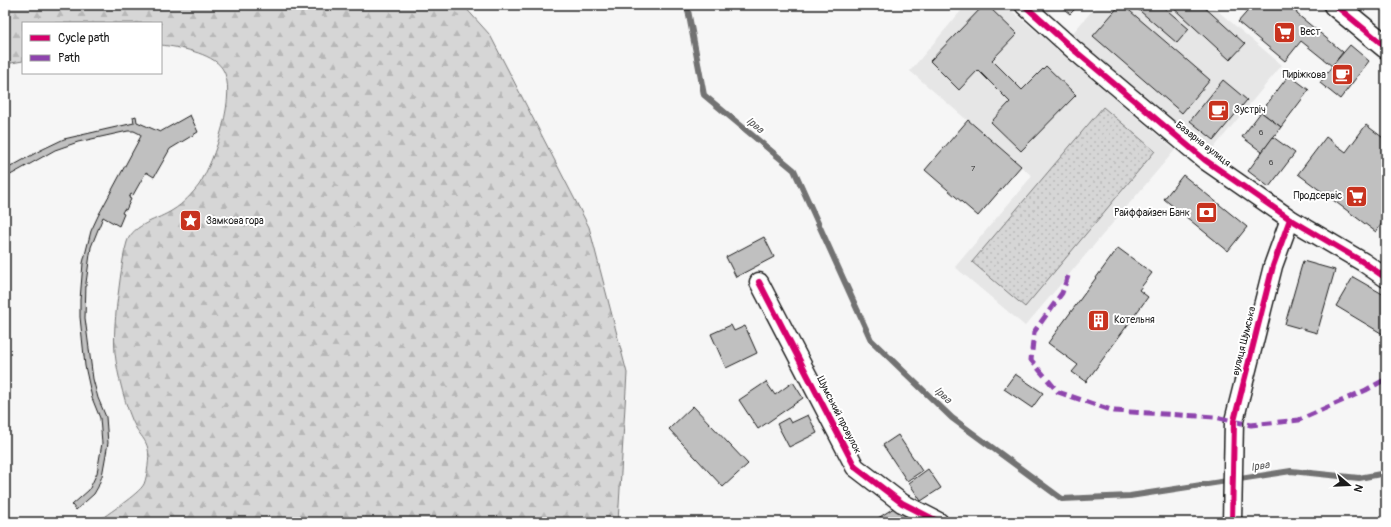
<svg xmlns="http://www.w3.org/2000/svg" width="1391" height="527" font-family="Pangolin,sans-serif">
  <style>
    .built { fill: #e6e6e6 }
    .forest { fill: url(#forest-firs); stroke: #797979 }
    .park { fill: url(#park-dots); stroke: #797979 }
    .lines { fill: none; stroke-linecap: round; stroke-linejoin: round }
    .stream { stroke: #727272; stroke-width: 6 }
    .building { fill: #c0c0c0; stroke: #1c1c1c }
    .street-casing { stroke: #1c1c1c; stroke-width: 21 }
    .secondary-casing { stroke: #1c1c1c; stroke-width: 25 }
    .street { stroke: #fff; stroke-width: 18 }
    .secondary { stroke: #fff; stroke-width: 22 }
    .quiet { stroke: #8e44ad; stroke-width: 5; stroke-dasharray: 10 5; stroke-linecap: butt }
    .cycleway-casing { stroke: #fff; stroke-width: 8 }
    .cycleway { stroke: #d6006c; stroke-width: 6 }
    .labels { text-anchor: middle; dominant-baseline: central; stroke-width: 4; stroke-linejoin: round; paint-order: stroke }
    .number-label { font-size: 8px; fill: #454545 }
    .poi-label { font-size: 10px; fill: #1c1c1c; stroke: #fff; text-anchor: start }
    .street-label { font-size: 10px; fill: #1c1c1c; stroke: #fff }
    .water-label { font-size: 11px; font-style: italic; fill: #5d5d5d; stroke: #fff }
  </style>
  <defs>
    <pattern id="forest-firs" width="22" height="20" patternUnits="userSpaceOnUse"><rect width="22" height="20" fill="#d6d6d6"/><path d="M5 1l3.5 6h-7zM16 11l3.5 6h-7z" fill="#b7b7b7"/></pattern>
    <pattern id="park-dots" width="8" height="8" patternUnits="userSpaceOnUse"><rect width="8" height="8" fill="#d6d6d6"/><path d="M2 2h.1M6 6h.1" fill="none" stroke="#b7b7b7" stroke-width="1.8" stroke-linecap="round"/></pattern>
  </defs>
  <rect width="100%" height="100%" fill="#f6f6f6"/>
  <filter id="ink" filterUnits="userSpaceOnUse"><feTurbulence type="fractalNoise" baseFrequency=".025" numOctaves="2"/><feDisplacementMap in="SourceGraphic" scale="8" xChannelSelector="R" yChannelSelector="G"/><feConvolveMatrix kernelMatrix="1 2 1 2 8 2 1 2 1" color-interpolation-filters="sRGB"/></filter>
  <g filter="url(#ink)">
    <g class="built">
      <polygon points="966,5 1005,5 1175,150 1025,326 955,267 1032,176 910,71"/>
      <polygon points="1097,5 1214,5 1213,7 1282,65 1208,155 1071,35"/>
    </g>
    <path class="forest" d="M 5,5 L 463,5 L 490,35 L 589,227 L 627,373 L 618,522 L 97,522 C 107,514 139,494 144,484 C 147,477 150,456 148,449 C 146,440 140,435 136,428 C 126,410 117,373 115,353 C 113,329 117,304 120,280 C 122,267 123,255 127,242 C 133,224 158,220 173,210 C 183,204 192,194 199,185 C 214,162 239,91 222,68 C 212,53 178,47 161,45 L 161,23 L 23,23 L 23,61 L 5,64 Z"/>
    <polygon class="park" points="1103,107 1155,151 1025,307 972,262"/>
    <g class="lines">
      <polyline class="stream" points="687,5 704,95 794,170 871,340 952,418 1062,499 1130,496 1291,471 1359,478 1386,473"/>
    </g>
    <g class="building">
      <polygon points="984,5 987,5 1017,34 992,60 1022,90 1046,66 1076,95 1021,151 991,122 1010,102 978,70 959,90 930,61"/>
      <polygon points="1059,5 1079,5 1070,14"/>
      <polygon points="1120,5 1123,5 1210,80 1182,113 1093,36"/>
      <polygon points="1133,5 1161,5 1189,29 1177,43"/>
      <polygon points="1170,5 1202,5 1245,44 1230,60"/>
      <polygon points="1253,5 1295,5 1297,14 1343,52 1332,66 1301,41 1285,61 1238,22"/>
      <polygon points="1350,45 1369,61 1340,99 1320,83 1332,66"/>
      <polygon points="1289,75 1309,90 1281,127 1261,112"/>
      <polygon points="1223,80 1247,100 1214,140 1190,121"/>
      <polygon points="1261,112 1281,127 1262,152 1242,137"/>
      <polygon points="190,115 198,132 170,149 154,177 146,172 133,195 131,194 129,198 131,199 126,210 124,209 122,213 124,214 119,226 103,217 91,247 86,283 85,318 93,379 98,398 106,417 108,443 102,476 98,487 94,494 76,510 72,505 89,490 97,473 102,443 100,418 92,398 85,366 80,317 80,300 83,263 91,231 98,216 141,136 140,134 134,131 128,131 78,142 55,150 5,178 5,170 41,150 64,139 134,123 133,117 136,116 137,122 160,132"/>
      <polygon points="968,120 1021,166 978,216 925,170"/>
      <polygon points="1366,125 1386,140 1386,217 1376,232 1298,174 1326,137 1346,152"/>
      <polygon points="1273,137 1295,153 1269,187 1248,171"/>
      <polygon points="1183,175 1247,227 1228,251 1164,199"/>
      <polygon points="764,237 774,257 736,277 726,257"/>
      <polygon points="1118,248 1152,273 1139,290 1148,297 1086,382 1072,372 1078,365 1048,343"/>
      <polygon points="1303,261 1335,270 1317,333 1285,324"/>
      <polygon points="1353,277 1386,296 1386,336 1336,306"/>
      <polygon points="731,325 734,331 745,326 757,353 726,368 711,334"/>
      <polygon points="1015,374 1043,393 1032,408 1004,389"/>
      <polygon points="766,382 775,395 793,382 803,398 758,429 739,400"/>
      <polygon points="693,406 748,464 723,487 669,429"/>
      <polygon points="808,415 817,433 789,447 777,424 788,418 791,423"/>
      <polygon points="898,435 922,471 907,481 883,445"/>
      <polygon points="928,469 941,488 921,501 909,483"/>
      <polygon points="900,504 912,522 872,522"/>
    </g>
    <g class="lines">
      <defs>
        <g id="street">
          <polyline points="1024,5 1074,50 1205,160 1290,219 1363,262 1386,278"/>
          <polyline points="759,282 855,467 902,503 939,522"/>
          <polyline points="1232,522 1234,421 1273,266 1290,219"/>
        </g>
        <polyline id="secondary" points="1335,5 1386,47"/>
      </defs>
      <use href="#street" class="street-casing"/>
      <use href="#secondary" class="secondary-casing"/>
      <use href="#street" class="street"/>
      <use href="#secondary" class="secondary"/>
      <polyline class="quiet" points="1068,276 1062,293 1034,332 1031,360 1058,392 1114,411 1215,417 1251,425 1299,420 1366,390 1386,379"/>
      <defs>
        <g id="cycleway">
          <polyline points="1024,5 1074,50 1205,160 1290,219 1363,262 1386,278"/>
          <polyline points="1335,5 1386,47"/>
          <polyline points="759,282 855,467 902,503 939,522"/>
          <polyline points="1232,522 1234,421 1273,266 1290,219"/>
        </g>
      </defs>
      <use href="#cycleway" class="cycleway-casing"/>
      <use href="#cycleway" class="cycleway"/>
    </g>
  </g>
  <defs>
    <symbol id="supermarket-square" viewBox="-11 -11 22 22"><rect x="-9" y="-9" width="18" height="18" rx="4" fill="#c8321e" stroke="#fff"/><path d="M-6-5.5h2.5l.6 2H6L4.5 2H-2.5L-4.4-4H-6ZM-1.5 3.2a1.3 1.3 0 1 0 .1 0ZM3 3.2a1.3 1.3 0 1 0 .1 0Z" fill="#fff"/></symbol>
    <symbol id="cafe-square" viewBox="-11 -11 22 22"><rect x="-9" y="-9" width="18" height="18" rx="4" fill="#c8321e" stroke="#fff"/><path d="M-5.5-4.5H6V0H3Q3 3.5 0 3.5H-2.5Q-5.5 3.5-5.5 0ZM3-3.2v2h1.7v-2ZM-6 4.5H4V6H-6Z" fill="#fff"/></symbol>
    <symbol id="bank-square" viewBox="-11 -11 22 22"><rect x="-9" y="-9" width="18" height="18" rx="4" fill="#c8321e" stroke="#fff"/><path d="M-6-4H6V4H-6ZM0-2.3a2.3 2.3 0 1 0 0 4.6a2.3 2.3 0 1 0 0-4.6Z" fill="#fff"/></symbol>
    <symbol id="sight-square" viewBox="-11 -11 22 22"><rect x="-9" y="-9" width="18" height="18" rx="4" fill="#c8321e" stroke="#fff"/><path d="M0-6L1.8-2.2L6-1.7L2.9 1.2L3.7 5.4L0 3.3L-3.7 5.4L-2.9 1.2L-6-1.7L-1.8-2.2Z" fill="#fff"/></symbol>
    <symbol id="building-square" viewBox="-11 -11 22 22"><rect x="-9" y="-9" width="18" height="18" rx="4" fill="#c8321e" stroke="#fff"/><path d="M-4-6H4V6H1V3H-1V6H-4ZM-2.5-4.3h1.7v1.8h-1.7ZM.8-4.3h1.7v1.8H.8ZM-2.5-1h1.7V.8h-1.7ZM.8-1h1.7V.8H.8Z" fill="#fff"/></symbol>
  </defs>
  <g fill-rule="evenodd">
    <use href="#supermarket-square" x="1272" y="20" width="25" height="25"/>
    <use href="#cafe-square" x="1330" y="62" width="25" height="25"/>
    <use href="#cafe-square" x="1206" y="98" width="25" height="25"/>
    <use href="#supermarket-square" x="1344" y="184" width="25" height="25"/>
    <use href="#bank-square" x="1194" y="200" width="25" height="25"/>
    <use href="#sight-square" x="178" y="208" width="25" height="25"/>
    <use href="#building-square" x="1086" y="308" width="25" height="25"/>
  </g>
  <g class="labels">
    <g class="number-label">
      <text x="1261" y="132">6</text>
      <text x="1271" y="162">6</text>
      <text x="973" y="168">7</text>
    </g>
    <g class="poi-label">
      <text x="1300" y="32">Вест</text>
      <text x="1326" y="75" text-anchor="end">Пиріжкова</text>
      <text x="1234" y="110">Зустріч</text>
      <text x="1342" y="196" text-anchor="end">Продсервіс</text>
      <text x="1190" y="213" text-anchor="end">Райффайзен Банк</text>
      <text x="206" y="221">Замкова гора</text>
      <text x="1114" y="320">Котельня</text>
    </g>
    <g class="street-label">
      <text transform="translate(1203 144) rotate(38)">Базарна вулиця</text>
      <text transform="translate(1244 341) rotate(-76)">вулиця Шумська</text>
      <text transform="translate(839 415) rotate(63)">Шумський провулок</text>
    </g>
    <g class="water-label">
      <text transform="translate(755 125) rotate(40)">Ірва</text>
      <text transform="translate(943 395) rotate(44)">Ірва</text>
      <text transform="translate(1260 466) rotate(-9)">Ірва</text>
    </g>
  </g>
  <rect width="1391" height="527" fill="none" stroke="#fff" stroke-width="20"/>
  <rect x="10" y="10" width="1371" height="507" fill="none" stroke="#1c1c1c" stroke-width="1.5" filter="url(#ink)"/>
  <rect x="22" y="22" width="140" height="52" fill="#ffffff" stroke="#a4a4a4"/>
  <rect x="30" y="35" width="20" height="6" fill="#d6006c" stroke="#a4a4a4"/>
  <text x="58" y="42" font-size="12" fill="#1c1c1c">Cycle path</text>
  <rect x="30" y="55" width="20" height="6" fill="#8e44ad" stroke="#a4a4a4"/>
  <text x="58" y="62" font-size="12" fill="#1c1c1c">Path</text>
  <g transform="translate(1349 485) rotate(109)" stroke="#ffffff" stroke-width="3" paint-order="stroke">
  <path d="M0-3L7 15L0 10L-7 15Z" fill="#1c1c1c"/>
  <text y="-6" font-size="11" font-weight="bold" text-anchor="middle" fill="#1c1c1c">N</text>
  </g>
</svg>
